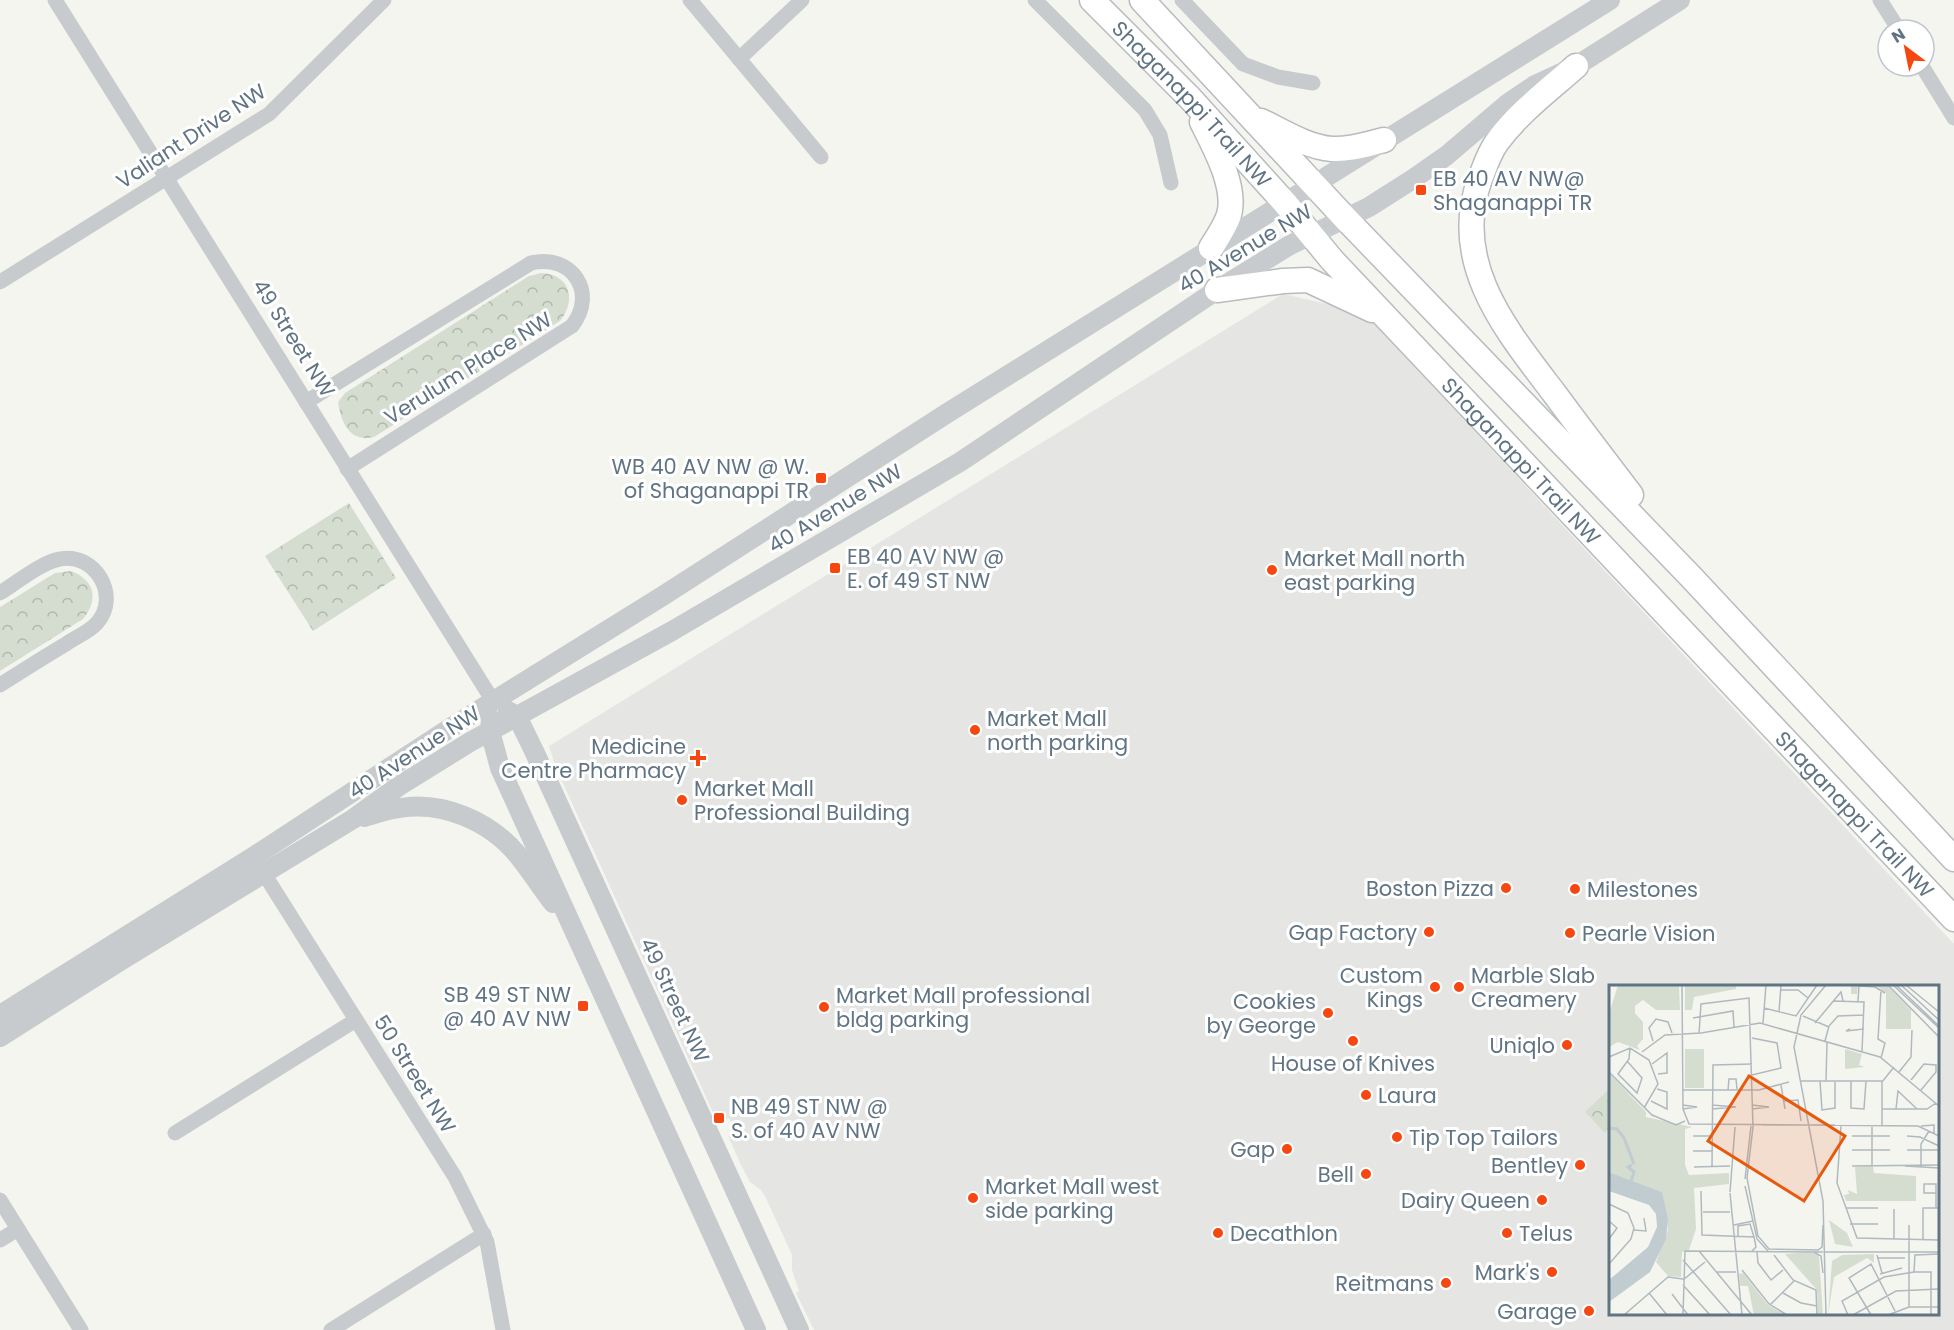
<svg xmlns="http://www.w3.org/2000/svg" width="1954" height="1330" font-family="Poppins,sans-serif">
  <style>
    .built { fill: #e5e6e3; fill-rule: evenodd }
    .forest { fill: url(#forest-crowns) }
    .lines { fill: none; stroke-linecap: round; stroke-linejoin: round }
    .primary-casing { stroke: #b8bcbf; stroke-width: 27 }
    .minor { stroke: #c8cbce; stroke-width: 15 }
    .tertiary { stroke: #c8cbce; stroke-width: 20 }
    .primary { stroke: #fff; stroke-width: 24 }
    .poi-dot { fill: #f5470f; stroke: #fff; stroke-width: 2 }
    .labels { text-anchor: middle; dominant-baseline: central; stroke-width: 6; stroke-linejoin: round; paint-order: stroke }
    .street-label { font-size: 21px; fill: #607484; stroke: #fff }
    .poi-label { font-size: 21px; fill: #607484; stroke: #fff; text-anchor: start }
    .inset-river { fill: none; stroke: #c1ccd1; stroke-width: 3 }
    .inset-road { fill: none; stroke: #b0b9be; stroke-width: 1.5 }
    .view { fill: #e8590c; fill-opacity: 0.15; stroke: #e8590c; stroke-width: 3 }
    .inset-edge { fill: none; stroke: #607484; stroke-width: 3 }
  </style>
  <defs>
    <pattern id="forest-crowns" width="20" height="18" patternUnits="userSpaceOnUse" patternTransform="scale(1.5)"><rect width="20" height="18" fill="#d5ddd0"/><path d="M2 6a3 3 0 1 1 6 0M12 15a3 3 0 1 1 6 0" fill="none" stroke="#b0b8ae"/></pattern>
  </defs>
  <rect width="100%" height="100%" fill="#f5f5f0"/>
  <path class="built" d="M 1283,294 L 1363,312 L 1954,944 L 1954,1330 L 814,1330 L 796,1293 L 799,1291 L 792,1270 L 792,1255 L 765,1196 L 761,1190 L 750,1182 L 741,1165 L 728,1136 L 734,1128 L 729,1118 L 720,1121 L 719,1118 L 716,1119 L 556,768 L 549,746 ZM 1610,986 L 1938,986 L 1938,1314 L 1610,1314 Z"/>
  <g class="forest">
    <path d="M 541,273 C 570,274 577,300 560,321 L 374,437 C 349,443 341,422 338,402 L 345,393 L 529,276 Z"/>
    <polygon points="349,503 396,578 313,631 265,556"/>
    <path d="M 71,571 C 95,580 99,600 83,619 L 0,671 L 0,607 L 55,573 Z"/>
    <polygon points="1610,1088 1610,1127 1605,1133 1585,1112"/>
  </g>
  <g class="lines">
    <defs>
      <g id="primary">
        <path id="s1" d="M 1092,0 L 1190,98 L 1285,203 L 1332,260 L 1954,919"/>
        <polyline points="1142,0 1345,218 1693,579 1954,859"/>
        <path d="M 1576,66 C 1549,90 1519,112 1497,142 C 1489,153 1485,166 1480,179 C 1449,263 1507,331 1554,393 C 1579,427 1605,461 1631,495"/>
        <path d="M 1261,121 C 1284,132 1307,147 1332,149 C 1350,150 1367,144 1384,140"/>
        <path d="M 1202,122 C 1214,146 1237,187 1229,215 C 1225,227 1217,238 1211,248"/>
        <polyline points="1217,290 1283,281 1308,280 1372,310"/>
      </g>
    </defs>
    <use href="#primary" class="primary-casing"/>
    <g class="minor">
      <polyline points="55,0 493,701"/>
      <polyline points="690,0 821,157"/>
      <polyline points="1035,0 1145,110 1160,135 1171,183"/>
      <polyline points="1182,0 1243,64 1278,77 1313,83"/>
      <polyline points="1880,0 1899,30"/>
      <polyline points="739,59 802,0"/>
      <polyline points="1922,66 1954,118"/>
      <polyline points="0,282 269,114 384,0"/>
      <path d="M 306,402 L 531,263 C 572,253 598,293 572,326 L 347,469"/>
      <path d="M 0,593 C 16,583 42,562 60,559 C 95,552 121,596 97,623 C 89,632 76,637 66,644 C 44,657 22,671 0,685"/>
      <polyline points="258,864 455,1177 487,1242 503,1330"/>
      <polyline points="175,1133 356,1020"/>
      <polyline points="0,1200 81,1330"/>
      <polyline points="0,1240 18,1229"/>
      <polyline points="331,1330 484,1234"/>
    </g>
    <g class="tertiary">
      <polyline points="508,711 517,716 534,751 799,1330"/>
      <polyline points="491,719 490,731 500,768 756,1330"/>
      <path d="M 364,817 C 376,814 388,809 400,808 C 443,801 489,821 517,854 C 530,870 541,887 553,903"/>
      <polyline points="0,1015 253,857 447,730 661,597 949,412 1610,0"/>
      <polyline points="0,1037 120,961 353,819 399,786 470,742 672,631 960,462 1217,290 1290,245 1369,207 1413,179 1446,156 1507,104 1535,85 1576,66 1680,0"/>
    </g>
    <use href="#primary" class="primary"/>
  </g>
  <g class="poi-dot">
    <rect x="1415" y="184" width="12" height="12" rx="3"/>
    <rect x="815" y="472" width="12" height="12" rx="3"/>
    <rect x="829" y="562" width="12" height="12" rx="3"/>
    <circle cx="1272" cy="570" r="6"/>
    <circle cx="975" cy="730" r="6"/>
    <path d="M695 749h6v6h6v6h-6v6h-6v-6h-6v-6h6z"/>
    <circle cx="682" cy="800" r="6"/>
    <circle cx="1506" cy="888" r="6"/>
    <circle cx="1575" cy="889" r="6"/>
    <circle cx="1429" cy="932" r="6"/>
    <circle cx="1570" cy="933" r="6"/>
    <circle cx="1435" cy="987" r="6"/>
    <circle cx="1459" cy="987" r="6"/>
    <rect x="577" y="1000" width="12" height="12" rx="3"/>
    <circle cx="824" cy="1007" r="6"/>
    <circle cx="1328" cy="1013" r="6"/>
    <circle cx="1353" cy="1041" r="6"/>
    <circle cx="1567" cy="1045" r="6"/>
    <circle cx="1366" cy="1095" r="6"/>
    <rect x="713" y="1112" width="12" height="12" rx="3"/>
    <circle cx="1397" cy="1137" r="6"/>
    <circle cx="1287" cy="1149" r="6"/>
    <circle cx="1580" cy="1165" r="6"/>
    <circle cx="1366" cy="1174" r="6"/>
    <circle cx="973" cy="1198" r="6"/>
    <circle cx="1542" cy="1200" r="6"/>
    <circle cx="1218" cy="1233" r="6"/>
    <circle cx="1507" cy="1233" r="6"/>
    <circle cx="1552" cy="1272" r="6"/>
    <circle cx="1446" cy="1283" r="6"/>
    <circle cx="1589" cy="1311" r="6"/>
  </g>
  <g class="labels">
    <g class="street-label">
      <text stroke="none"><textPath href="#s1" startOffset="144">Shaganappi Trail NW</textPath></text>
      <text transform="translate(191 136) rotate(-33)">Valiant Drive NW</text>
      <text transform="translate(1245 248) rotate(-31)">40 Avenue NW</text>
      <text transform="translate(294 338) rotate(58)">49 Street NW</text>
      <text transform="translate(468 368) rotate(-32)">Verulum Place NW</text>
      <text stroke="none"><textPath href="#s1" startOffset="630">Shaganappi Trail NW</textPath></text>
      <text transform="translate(835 508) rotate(-31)">40 Avenue NW</text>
      <text transform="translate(414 752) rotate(-33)">40 Avenue NW</text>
      <text stroke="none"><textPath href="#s1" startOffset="1116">Shaganappi Trail NW</textPath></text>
      <text transform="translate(675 1000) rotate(65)">49 Street NW</text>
      <text transform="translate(415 1074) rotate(58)">50 Street NW</text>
    </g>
    <g class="poi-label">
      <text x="1433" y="178">EB 40 AV NW@<tspan x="1433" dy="24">Shaganappi TR</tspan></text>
      <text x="809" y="466" text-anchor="end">WB 40 AV NW @ W.<tspan x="809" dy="24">of Shaganappi TR</tspan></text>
      <text x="847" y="556">EB 40 AV NW @<tspan x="847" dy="24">E. of 49 ST NW</tspan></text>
      <text x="1284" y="558">Market Mall north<tspan x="1284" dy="24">east parking</tspan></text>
      <text x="987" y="718">Market Mall<tspan x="987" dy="24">north parking</tspan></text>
      <text x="686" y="746" text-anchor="end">Medicine<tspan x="686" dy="24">Centre Pharmacy</tspan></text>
      <text x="694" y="788">Market Mall<tspan x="694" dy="24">Professional Building</tspan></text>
      <text x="1494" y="888" text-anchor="end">Boston Pizza</text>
      <text x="1587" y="889">Milestones</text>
      <text x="1417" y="932" text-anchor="end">Gap Factory</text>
      <text x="1582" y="933">Pearle Vision</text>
      <text x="1423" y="975" text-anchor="end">Custom<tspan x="1423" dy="24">Kings</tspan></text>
      <text x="1471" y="975">Marble Slab<tspan x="1471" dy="24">Creamery</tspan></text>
      <text x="571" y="994" text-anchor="end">SB 49 ST NW<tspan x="571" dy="24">@ 40 AV NW</tspan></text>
      <text x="836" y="995">Market Mall professional<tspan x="836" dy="24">bldg parking</tspan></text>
      <text x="1316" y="1001" text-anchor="end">Cookies<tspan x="1316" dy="24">by George</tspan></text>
      <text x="1555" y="1045" text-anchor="end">Uniqlo</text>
      <text x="1353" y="1063" text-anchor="middle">House of Knives</text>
      <text x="1378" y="1095">Laura</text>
      <text x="731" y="1106">NB 49 ST NW @<tspan x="731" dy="24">S. of 40 AV NW</tspan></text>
      <text x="1409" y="1137">Tip Top Tailors</text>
      <text x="1275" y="1149" text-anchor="end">Gap</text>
      <text x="1568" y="1165" text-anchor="end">Bentley</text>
      <text x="1354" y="1174" text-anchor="end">Bell</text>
      <text x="985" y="1186">Market Mall west<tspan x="985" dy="24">side parking</tspan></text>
      <text x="1530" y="1200" text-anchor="end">Dairy Queen</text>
      <text x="1230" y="1233">Decathlon</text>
      <text x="1519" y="1233">Telus</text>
      <text x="1540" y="1272" text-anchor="end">Mark's</text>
      <text x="1434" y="1283" text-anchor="end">Reitmans</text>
      <text x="1577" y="1311" text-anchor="end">Garage</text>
    </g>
  </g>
  <g transform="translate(1609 985)">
    <rect width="330" height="330" fill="#f5f5f0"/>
    <path d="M 9,0 L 70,0 L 71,25 L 47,25 L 34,15 L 26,21 L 26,28 L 34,37 L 34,54 L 28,61 L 31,65 L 9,57 L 0,62 L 0,29 ZM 220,235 L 238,248 L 244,262 L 226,259 Z" fill="#d5ddd0"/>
    <path d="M 76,0 L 127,0 L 127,4 L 85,12 L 83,25 L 76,25 ZM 242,0 L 278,0 L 302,25 L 302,44 L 277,44 L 277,8 L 269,2 L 249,0 L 248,9 L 242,9 ZM 76,64 L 95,64 L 95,103 L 76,103 ZM 236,64 L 253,69 L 250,80 L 256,82 L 236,84 ZM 0,88 L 37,127 L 37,132 L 83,142 L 76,144 L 76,180 L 80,190 L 120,188 L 120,199 L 85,203 L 87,244 L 80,265 L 73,267 L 72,292 L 59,291 L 47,277 L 59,245 L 53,207 L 0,187 ZM 264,181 L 265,188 L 307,191 L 307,216 L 237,216 L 235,210 L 240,209 L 239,205 L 248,209 L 246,182 ZM 201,267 L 210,271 L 214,330 L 209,330 L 208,305 L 176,269 ZM 265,269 L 265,278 L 258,273 L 225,292 L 219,330 L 223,276 L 233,270 ZM 134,288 L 159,320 L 176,330 L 145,330 L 139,301 L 131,301 L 130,289 Z" fill="#d5ddd0"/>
    <path d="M 0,187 L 53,207 L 59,234 L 57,254 L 41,287 L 0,317 L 0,295 L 39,262 L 48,242 L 47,229 L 40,220 L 0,206 Z" fill="#c1ccd1"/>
    <path class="inset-river" d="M 0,143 L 8,144 L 15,153 L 25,179M 22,196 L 25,187 L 19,182 L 23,180"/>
    <path class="inset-road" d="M 73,0 L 74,124 L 80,139 L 309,141 L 330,151M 217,0 L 192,30 L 185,62 L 214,216 L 217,330M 279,0 L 330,52M 284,0 L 330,43M 287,0 L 330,41M 292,0 L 330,35M 297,0 L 330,27M 171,5 L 189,5 L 199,13M 272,5 L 269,54 L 276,58 L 272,73M 224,16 L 255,17 L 253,67M 249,16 L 250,1 L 266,2 L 276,8M 155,23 L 187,31 L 208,0M 170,27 L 172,0M 194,31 L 220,42M 84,33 L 124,26 L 125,42M 154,38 L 157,0M 206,38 L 232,7 L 234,16M 241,44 L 237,46 L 255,44M 90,49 L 92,19 L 140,13 L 144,142 L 138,193 L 149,251 L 160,264 L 210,265M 44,56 L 40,43 L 47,34 L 59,37 L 63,48M 216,56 L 220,41 L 229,31 L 255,30M 33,67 L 56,50 L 92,48 L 151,38 L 271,72 L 330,121M 0,72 L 21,63 L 40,75 L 49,99 L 35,123M 18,76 L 33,93 L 28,108 L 9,89 L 20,74 L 21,63M 43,79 L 58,68 L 58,88 L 49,89M 0,87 L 43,130 L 67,140 L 76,136M 290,87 L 302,72 L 303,45M 143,90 L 172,83 L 168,58 L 143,53M 302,95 L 315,79 L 327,80 L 327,87 L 312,105M 191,96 L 273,96M 211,96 L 213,125 L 226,123 L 226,97M 217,96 L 218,57M 242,96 L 242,123 L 255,124 L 257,96M 172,100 L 176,124M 74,105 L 150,105 L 180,97M 119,105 L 120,94 L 127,94 L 128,104M 42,116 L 58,124 L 58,107 L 48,104M 175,116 L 189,115 L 192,136M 74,120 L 88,122 L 74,124M 103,120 L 127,122 L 103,124M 143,124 L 160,122 L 143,120M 273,124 L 318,124 L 327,118M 287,124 L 289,106 L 308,124M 154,140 L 226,140M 232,141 L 228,198 L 248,253 L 330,255M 273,141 L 273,97 L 285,82M 312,141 L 325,140 L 325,148M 84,151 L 103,151M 243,151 L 281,151M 298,151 L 311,152 L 330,161M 243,165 L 281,165M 298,165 L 330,165M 84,166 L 103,166M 263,180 L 263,141M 103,181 L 104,80 L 143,79M 243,181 L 330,180M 296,181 L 330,183M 85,182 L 121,181M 312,183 L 312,159 L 320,146M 136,194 L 142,141M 136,201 L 148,254 L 159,266M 92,206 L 93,250 L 145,252 L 147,262 L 143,266M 121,207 L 126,142M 121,208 L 133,330M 327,208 L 315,208 L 315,199 L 327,199 L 327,223M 0,219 L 19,228 L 25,243 L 22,254 L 0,279M 237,223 L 269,223M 94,227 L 121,227M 0,236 L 8,243 L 0,254M 241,239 L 269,239M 125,240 L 144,236M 300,240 L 300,322M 25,245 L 37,246 L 35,233M 129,251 L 129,241 L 141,239 L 145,252M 285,255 L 285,224M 314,255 L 314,223 L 330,223M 209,265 L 213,262 L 214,240M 90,266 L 143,330M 148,267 L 149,278 L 162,295 L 174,285M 204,267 L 212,271 L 214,288M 216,267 L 330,267M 165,270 L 184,295 L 207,305 L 208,330M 268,270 L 273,288M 268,273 L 296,273M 74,275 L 122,330M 133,285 L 160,319 L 178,330M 108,287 L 127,287M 305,287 L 306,270 L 330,269M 271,289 L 293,283M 74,295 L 96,277M 74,300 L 101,330M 40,308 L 58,330M 174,308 L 192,318 L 208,321M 63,309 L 79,330M 161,320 L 185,296M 15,330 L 59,292 L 74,294M 74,330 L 76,266 L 214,267M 239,330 L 233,316 L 275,292 L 305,287 L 322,287 L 322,330M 244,330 L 287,306 L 330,304M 262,330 L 240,293 L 262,279 L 286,326M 279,330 L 300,322 L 330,322"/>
    <path class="view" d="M 140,91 L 236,151 L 195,216 L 99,156 Z"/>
    <rect width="330" height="330" class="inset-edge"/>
  </g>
  <g transform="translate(1906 48) rotate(328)"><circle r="28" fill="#ffffff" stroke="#bfc7ce" stroke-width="1.5"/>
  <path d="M0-4.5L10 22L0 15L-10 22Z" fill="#f5470f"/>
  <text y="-9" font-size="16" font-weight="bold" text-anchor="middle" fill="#607484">N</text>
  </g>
</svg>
